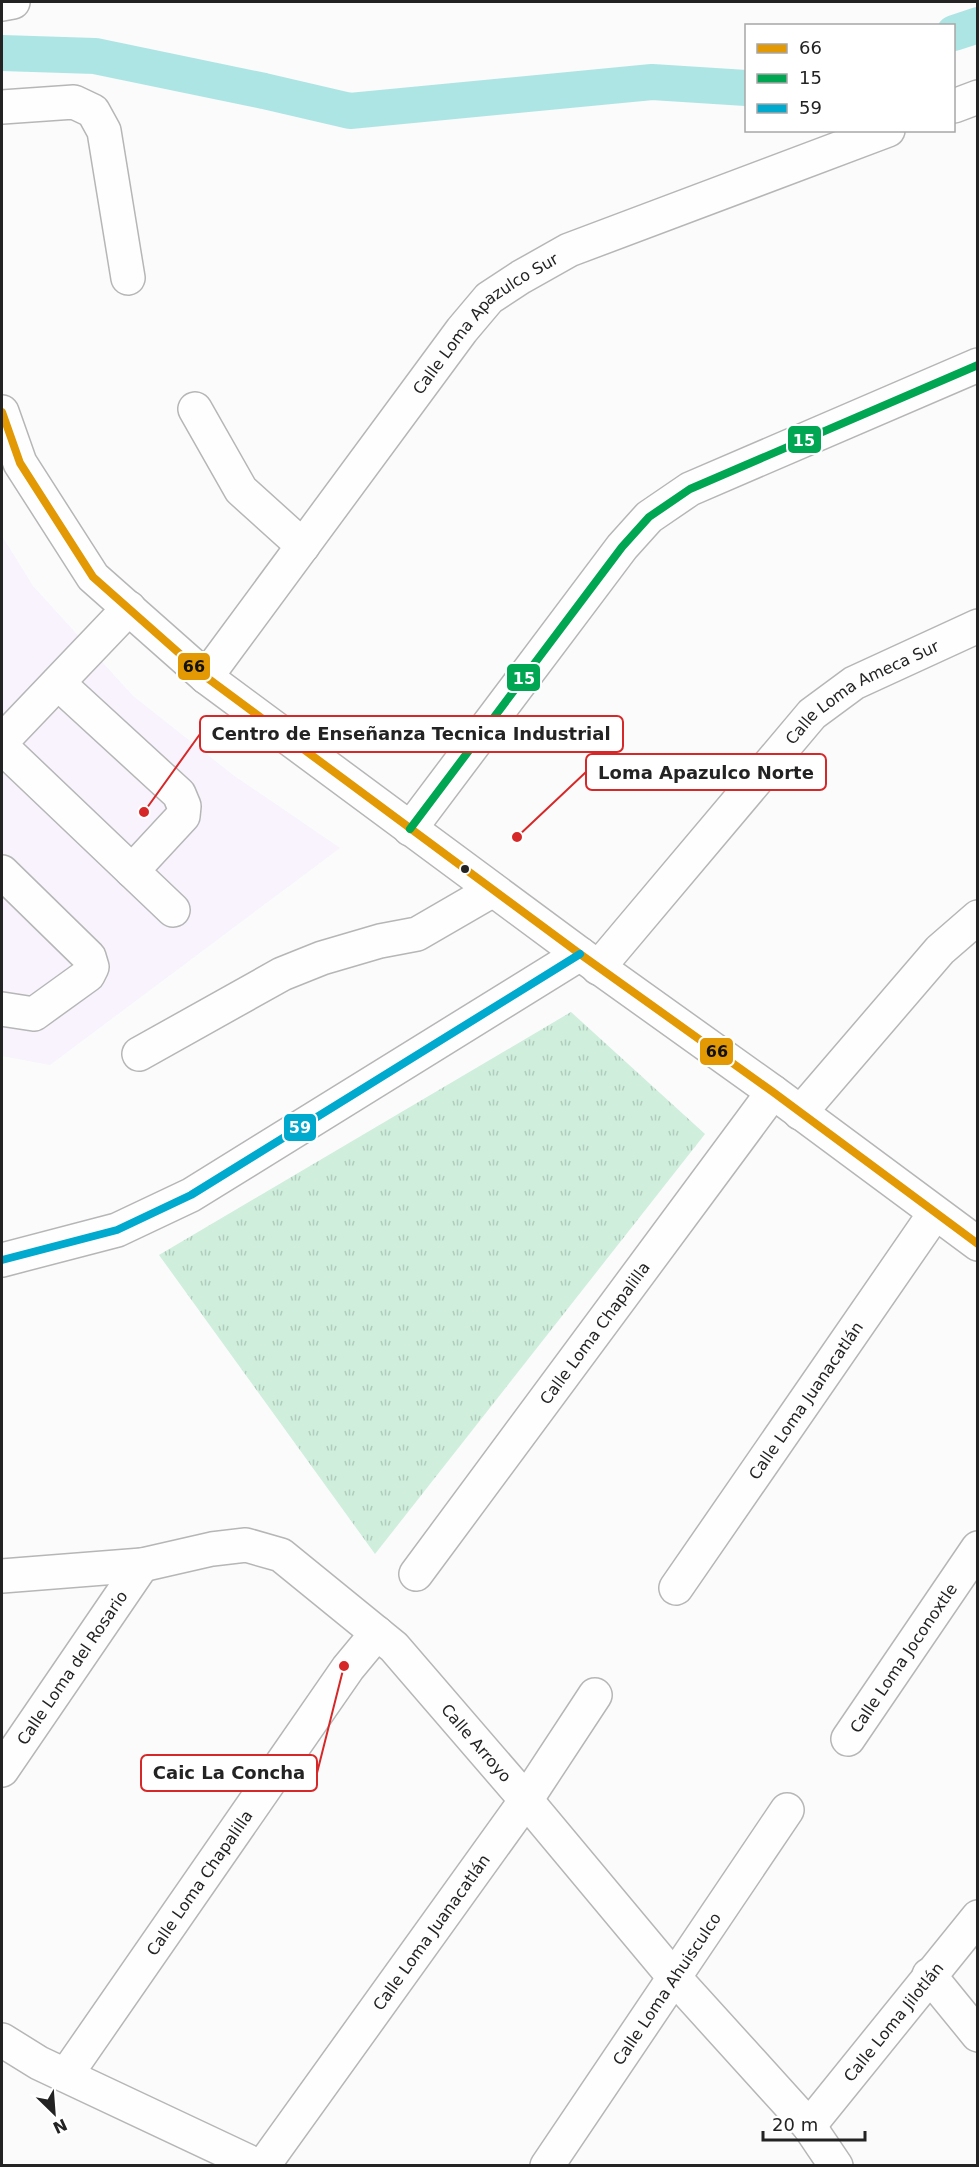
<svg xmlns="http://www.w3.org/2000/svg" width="979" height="2167" font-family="'DejaVu Sans',sans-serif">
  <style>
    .education { fill: #f8f3fc }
    .grass { fill: url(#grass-tufts) }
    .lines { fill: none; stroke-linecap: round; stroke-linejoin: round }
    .canal { stroke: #ade5e4; stroke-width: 36 }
    .minor-casing { stroke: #b6b6b6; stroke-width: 36 }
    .minor { stroke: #fefefe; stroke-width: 33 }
    .bus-1-casing { stroke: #fff; stroke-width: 12 }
    .bus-2-casing { stroke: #fff; stroke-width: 12 }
    .bus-3-casing { stroke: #fff; stroke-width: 12 }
    .bus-1 { stroke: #e29904; stroke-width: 8 }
    .bus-2 { stroke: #00a651; stroke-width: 8 }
    .bus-3 { stroke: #00a9ce; stroke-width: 8 }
    .bus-dot { fill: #232323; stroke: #fff; stroke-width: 2 }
    .labels { text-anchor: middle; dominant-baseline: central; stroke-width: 4.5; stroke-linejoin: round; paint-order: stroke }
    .street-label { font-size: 16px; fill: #232323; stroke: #fff }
    .leader { fill: none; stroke: #d62828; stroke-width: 2 }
    .callout-dot { fill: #d62828; stroke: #fff; stroke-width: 2 }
    .callout { fill: #fff; stroke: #d62828; stroke-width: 2 }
    .callout-label { font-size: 18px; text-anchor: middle; font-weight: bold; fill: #232323 }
    .line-badge { stroke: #fff; stroke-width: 2 }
    .badge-label { font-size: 16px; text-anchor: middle; font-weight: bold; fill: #fff }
    .pale-badge-label { font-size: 16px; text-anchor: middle; font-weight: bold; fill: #111 }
  </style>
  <defs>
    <pattern id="grass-tufts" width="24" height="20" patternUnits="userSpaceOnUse" patternTransform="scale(1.5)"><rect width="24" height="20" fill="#cfeedc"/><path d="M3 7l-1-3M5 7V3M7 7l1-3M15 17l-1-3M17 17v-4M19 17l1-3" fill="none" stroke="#b1ccbc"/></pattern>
  </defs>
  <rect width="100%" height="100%" fill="#fbfbfb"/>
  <polygon class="education" points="2,536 33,586 133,696 233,775 340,848 50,1065 2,1056"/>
  <polygon class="grass" points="571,1012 705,1134 375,1554 159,1255"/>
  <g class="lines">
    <g class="canal">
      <polyline points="954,33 978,25"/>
      <polyline points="2,53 95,56 264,91 350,111 652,82 746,88"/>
    </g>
    <defs>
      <g id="minor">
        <polyline points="2,4 13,2"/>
        <polyline points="954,106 978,97"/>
        <polyline points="2,107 74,102 93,111 104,131 128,278"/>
        <polyline points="195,409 241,490 303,546"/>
        <polyline points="2,412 20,463 93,577 206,677 580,954 773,1092 978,1244"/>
        <path id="s1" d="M 206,677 L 462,330 L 489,298 L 521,277 L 569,250 L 888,130"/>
        <polyline points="58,683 179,794 184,806 183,816 132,871"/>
        <polyline points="2,741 129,608"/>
        <polyline points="2,747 173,910"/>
        <polyline points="410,829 622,547 649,517 690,489 978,365"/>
        <polyline points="2,872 89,957 92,967 88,975 34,1014 2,1009"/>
        <path id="s2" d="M 598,968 L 812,714 L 854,683 L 978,626"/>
        <polyline points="139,1054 282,974 322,958 380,941 417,934 493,890"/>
        <polyline points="800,1113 940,950 978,917"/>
        <polyline points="2,1260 117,1230 191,1195 580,954"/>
        <path id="s3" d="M 416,1574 L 773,1092"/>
        <path id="s4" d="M 2,1576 L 142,1565 L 212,1549 L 246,1545 L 281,1555 L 394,1647 L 526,1800 L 673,1976 L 809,2126 L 836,2166"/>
        <path id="s5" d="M 676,1588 L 935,1213"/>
        <path id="s6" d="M 848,1739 L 978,1548"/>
        <path id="s7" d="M 2,1770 L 142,1565"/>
        <polyline points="929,1975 978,2035"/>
        <polyline points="2,2040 39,2063 258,2166"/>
        <path id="s8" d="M 66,2075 L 348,1668 L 377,1633"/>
        <path id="s9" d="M 809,2126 L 978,1917"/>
        <path id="s10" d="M 263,2166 L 526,1800 L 595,1695"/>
        <path id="s11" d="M 547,2166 L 787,1810"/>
      </g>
    </defs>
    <use href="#minor" class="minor-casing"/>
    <use href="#minor" class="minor"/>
    <defs>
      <polyline id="bus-1" points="2,412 20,463 93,577 206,677 580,954 773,1092 978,1244"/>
      <polyline id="bus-2" points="410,829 622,547 649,517 690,489 978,365"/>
      <polyline id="bus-3" points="2,1260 117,1230 191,1195 580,954"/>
    </defs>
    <use href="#bus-1" class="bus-1-casing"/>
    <use href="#bus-2" class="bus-2-casing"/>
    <use href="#bus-3" class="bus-3-casing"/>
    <use href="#bus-1" class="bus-1"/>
    <use href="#bus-2" class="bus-2"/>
    <use href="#bus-3" class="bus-3"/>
  </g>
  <circle class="bus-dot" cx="465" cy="869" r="5"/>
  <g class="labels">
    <g class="street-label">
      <text stroke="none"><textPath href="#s1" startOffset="453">Calle Loma Apazulco Sur</textPath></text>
      <text stroke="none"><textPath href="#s2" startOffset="386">Calle Loma Ameca Sur</textPath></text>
      <text stroke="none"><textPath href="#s3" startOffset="300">Calle Loma Chapalilla</textPath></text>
      <text stroke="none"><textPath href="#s5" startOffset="228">Calle Loma Juanacatlán</textPath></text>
      <text stroke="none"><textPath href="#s6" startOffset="98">Calle Loma Joconoxtle</textPath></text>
      <text stroke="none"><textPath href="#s7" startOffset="124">Calle Loma del Rosario</textPath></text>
      <text stroke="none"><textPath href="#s4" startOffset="555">Calle Arroyo</textPath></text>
      <text stroke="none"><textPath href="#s8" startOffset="234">Calle Loma Chapalilla</textPath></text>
      <text stroke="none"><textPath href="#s10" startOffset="288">Calle Loma Juanacatlán</textPath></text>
      <text stroke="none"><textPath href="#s11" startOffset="214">Calle Loma Ahuisculco</textPath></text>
      <text stroke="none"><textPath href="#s9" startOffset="134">Calle Loma Jilotlán</textPath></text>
    </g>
  </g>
  <path class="leader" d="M144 812L200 734M517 837L586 772M344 1666L317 1773"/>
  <g class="callout-dot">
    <circle cx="144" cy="812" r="6"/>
    <circle cx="517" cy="837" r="6"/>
    <circle cx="344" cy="1666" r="6"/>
  </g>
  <g class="callout">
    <rect x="200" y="716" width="423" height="36" rx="6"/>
    <rect x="586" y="754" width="240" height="36" rx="6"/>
    <rect x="141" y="1755" width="176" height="36" rx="6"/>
  </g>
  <g class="callout-label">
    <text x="411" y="740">Centro de Enseñanza Tecnica Industrial</text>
    <text x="706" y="779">Loma Apazulco Norte</text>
    <text x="229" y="1779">Caic La Concha</text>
  </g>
  <g class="line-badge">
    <rect x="787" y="425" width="35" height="29" rx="6" fill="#00a651"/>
    <rect x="177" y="652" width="34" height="29" rx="6" fill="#e29904"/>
    <rect x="506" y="663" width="35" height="29" rx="6" fill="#00a651"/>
    <rect x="699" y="1037" width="35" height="29" rx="6" fill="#e29904"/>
    <rect x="283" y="1113" width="34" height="29" rx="6" fill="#00a9ce"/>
  </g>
  <g class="badge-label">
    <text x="804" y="446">15</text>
    <text x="524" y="684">15</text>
    <text x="300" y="1133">59</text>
  </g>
  <g class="pale-badge-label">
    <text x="194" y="672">66</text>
    <text x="717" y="1057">66</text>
  </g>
  <rect width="979" height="2167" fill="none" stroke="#232323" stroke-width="6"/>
  <rect x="745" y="24" width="210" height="108" fill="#ffffff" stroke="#a7a7a7" stroke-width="1.5"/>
  <rect x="757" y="44" width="30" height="9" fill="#e29904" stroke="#a7a7a7" stroke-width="1.5"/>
  <text x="799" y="54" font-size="18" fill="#232323">66</text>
  <rect x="757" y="74" width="30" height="9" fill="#00a651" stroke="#a7a7a7" stroke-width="1.5"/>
  <text x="799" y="84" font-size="18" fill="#232323">15</text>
  <rect x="757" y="104" width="30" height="9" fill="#00a9ce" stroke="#a7a7a7" stroke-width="1.5"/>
  <text x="799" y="114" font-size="18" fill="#232323">59</text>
  <g transform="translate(54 2113) rotate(155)" stroke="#ffffff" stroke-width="4.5" paint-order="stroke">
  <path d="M0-4.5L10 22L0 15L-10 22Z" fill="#232323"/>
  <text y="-9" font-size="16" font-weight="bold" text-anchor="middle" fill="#232323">N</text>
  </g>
  <path d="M763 2131v9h102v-9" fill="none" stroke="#232323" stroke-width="3"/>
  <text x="772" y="2131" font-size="18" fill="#232323" stroke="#ffffff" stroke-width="4.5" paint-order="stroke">20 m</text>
</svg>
